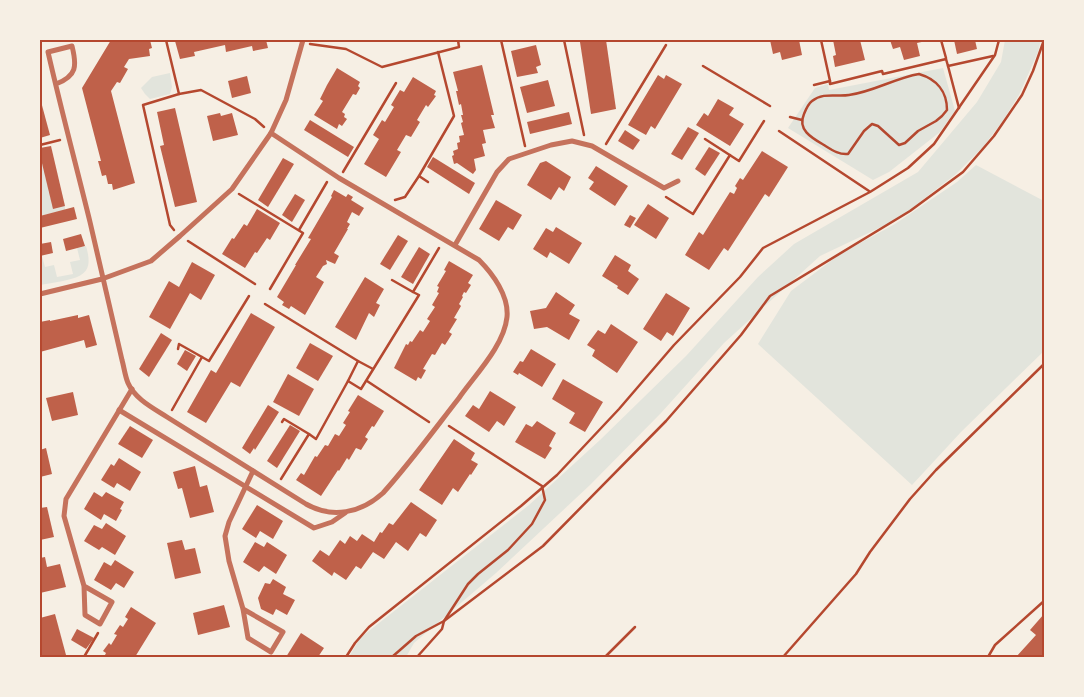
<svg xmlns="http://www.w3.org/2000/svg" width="1084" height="697" font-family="'Work Sans',sans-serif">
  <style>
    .green { fill: #e2e4dc }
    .building { fill: #bf614a }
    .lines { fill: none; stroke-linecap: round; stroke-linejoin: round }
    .path { stroke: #b5482f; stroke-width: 2.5 }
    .minor { stroke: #c5725c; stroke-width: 5 }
    .neatline { fill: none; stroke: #b5482f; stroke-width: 2 }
  </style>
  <rect width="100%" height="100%" fill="#f6efe4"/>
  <g class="green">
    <polygon points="1005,40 1041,40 1038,52 1019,95 1002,122 983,147 956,174 898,219 820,256 724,343 661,413 590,485 496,573 414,643 406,657 349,657 360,638 529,505 600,440 686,356 758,277 794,244 918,172 977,102 1001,62"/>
    <polygon points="943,68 955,111 940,132 889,172 873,180 788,128 815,88 828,84 829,90"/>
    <polygon points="170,73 172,87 170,94 150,99 145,94 141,88 152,77"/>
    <polygon points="40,155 65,206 65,210 40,216"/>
    <polygon points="976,165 1044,201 1044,351 961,432 912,485 758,344 791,291 840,254 895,224 957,182"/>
    <path d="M 86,246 C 93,270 86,276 63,281 C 56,282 48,284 40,285 L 40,256 L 42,256 L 45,267 L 54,265 L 57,277 L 73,274 L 70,262 L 80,260 L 77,248 Z"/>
  </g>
  <g class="building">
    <polygon points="111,40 150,40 152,48 149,49 150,56 129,59 124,67 128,69 120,83 117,82 111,91 135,183 113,190 112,184 108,184 106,175 102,176 98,161 101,161 82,88"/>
    <polygon points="178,40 266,40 268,48 253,51 252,46 226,52 225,45 194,52 195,56 180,59 175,41"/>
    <polygon points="591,40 606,40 616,109 591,114 580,42"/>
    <polygon points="770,40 799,40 802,55 782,60 780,52 773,54"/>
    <polygon points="833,40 860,40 865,60 835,67 833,56 836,55"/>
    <polygon points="890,40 926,40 926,41 917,43 920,56 904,60 900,47 893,49"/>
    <polygon points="954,40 975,40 977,49 957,54"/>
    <polygon points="536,45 541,65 536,67 538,73 517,77 511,51"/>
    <polygon points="482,65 494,115 491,115 495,128 483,130 486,143 482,144 485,156 474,159 476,170 473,174 457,163 454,164 452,156 454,155 453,151 458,149 457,143 460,142 459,136 464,135 461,123 463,122 461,115 463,115 461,104 459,105 456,91 458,91 453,72"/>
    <polygon points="337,68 360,82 358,86 360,88 356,95 353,94 342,112 345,114 344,117 347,119 342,126 339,124 337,129 314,115 323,101 320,99 327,85"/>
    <polygon points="658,75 664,79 666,75 682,84 655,129 651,126 646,135 628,125"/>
    <polygon points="247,76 251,93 232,98 228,81"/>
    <polygon points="413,77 436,91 434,95 436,96 428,107 426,105 417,120 420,122 411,137 406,135 397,150 401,152 386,177 364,164 379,139 373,135 382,120 385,122 394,107 391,105 400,90 404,92"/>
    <polygon points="548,80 555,106 527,113 520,87"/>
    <polygon points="40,98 50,135 40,138"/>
    <polygon points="718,99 734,108 729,115 744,124 730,146 696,125 704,113 708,116"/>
    <polygon points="175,108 197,202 175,207 160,146 164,145 157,112"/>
    <polygon points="569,112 572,124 530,134 527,122"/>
    <polygon points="220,113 221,116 232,113 238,135 213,141 207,116"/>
    <polygon points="310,120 354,147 348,157 304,130"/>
    <polygon points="688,127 699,133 682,160 671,154"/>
    <polygon points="625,130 640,140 633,150 618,141"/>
    <polygon points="51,146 65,206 53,209 40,155 40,148"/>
    <polygon points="709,147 720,153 705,176 695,169"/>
    <polygon points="762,151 788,167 769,197 765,194 728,251 724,248 709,270 685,255 699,232 703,235 730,192 734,194 737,188 735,186 740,178 743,180"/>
    <polygon points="433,157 475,183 469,194 427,167"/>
    <polygon points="283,158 294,164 268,207 258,200"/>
    <polygon points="546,161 571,177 564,191 559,187 551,200 527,185 540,163"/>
    <polygon points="596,166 628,186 615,206 589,189 594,182 588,178"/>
    <polygon points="334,190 346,197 348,194 353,197 351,200 364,208 359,216 352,212 347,222 350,224 347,229 348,229 334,253 339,256 335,264 326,260 327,264 323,266 316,277 324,282 305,315 291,306 289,309 282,305 284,302 277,297 296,265 295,265 311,239 308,238 332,197 331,196"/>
    <polygon points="295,194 305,200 292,222 282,215"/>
    <polygon points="496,200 522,215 513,230 508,227 499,241 479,229"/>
    <polygon points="648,204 669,218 656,239 634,225"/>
    <polygon points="74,207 77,219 40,228 40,216"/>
    <polygon points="257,209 280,223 270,240 267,238 257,253 255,252 245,268 222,254 232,238 234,239 244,224 247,226"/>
    <polygon points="630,215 636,218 630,228 624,225"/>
    <polygon points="556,227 582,243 569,264 550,252 547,258 533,249 546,228 553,232"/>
    <polygon points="81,234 85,246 66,251 63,239"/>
    <polygon points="398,235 408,241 390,270 380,264"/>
    <polygon points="51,242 53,253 40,256 40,244"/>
    <polygon points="419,247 430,254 413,284 401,277"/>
    <polygon points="615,255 631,265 628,271 639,279 628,295 617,288 618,286 602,276"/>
    <polygon points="449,261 473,275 468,283 471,285 466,293 464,292 462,296 463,297 459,304 461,306 454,318 457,319 449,332 452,334 445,345 442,343 435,355 432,354 423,369 426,370 421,379 418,377 416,381 394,368 406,344 408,345 410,341 412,342 420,330 423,332 430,321 427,319 435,307 432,305 439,293 437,292 439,287 437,286 446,271 444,270"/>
    <polygon points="192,262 215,275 201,300 190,293 170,329 149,317 169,281 179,287"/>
    <polygon points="365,277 384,289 376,303 380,305 374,317 369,313 356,340 335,327"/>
    <polygon points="556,292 575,305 569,314 580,320 569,340 547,327 534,329 530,311 546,308"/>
    <polygon points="666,293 690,308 673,336 667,332 661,341 643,329"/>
    <polygon points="251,313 275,327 240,387 231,382 206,423 187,412 211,370 216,373"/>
    <polygon points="78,315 78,318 89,315 97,345 86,348 84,340 40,352 40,322 50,320 50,321"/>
    <polygon points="611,324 638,342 617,373 592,356 595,350 587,345 598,330 605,334"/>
    <polygon points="161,333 172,340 149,377 139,369"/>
    <polygon points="310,343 333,356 318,381 296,368"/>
    <polygon points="531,349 556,364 542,387 519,373 518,375 513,372 520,361 523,362"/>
    <polygon points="185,350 196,356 187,371 177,364"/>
    <polygon points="288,374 314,389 299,416 273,402"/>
    <polygon points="563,379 603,402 585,432 569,423 575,413 552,399"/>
    <polygon points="490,391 516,407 504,426 497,421 489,432 465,416 473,405 479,409"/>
    <polygon points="73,392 78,415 52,421 46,398"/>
    <polygon points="358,395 384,411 374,427 372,426 365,437 368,439 361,450 356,448 349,460 347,458 339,471 338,470 321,496 296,480 301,473 304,475 315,456 317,457 325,445 328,446 335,434 339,436 346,425 343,423 350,412 348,411"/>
    <polygon points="268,405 279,412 255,450 254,448 250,454 242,448"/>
    <polygon points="537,421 556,433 549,446 552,448 545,459 515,442 526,424 532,427"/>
    <polygon points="290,425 300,431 277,468 267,461"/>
    <polygon points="130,426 153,440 142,458 118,444"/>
    <polygon points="454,439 475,453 471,460 478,464 471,475 470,474 458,492 453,488 442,505 419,490"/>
    <polygon points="46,448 52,474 40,477 40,450"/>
    <polygon points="119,458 141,472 130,491 117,483 114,488 101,480 111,464 114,466"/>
    <polygon points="195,466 200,487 207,485 214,512 190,518 182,488 178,489 173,472"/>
    <polygon points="94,492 102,497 106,492 124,502 120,509 122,510 116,521 104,514 101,520 84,509"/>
    <polygon points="411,502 437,520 426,537 420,533 408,551 396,542 384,559 373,552 361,569 356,566 346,580 334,572 332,576 312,561 320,550 329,556 340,540 345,544 350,536 357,541 362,534 374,542 380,532 382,533 389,523 393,525"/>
    <polygon points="257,505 283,521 273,539 260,531 256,538 242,529"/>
    <polygon points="47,507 54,537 40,540 40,508"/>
    <polygon points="106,523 126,536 115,555 102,547 99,550 84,541 94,525 102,529"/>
    <polygon points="182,540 185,550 195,548 201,573 175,579 167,543"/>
    <polygon points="255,542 264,547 267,542 287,555 276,574 264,566 259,572 243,562"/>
    <polygon points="45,557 47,567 60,564 66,587 40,593 40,558"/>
    <polygon points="115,560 134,572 124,588 116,583 111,590 94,580 104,562 111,566"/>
    <polygon points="273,579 286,587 283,594 295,600 287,615 276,609 273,615 261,609 258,598 265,583 270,584"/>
    <polygon points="224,605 230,627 198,635 193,613"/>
    <polygon points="131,607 156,623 135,657 104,657 106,653 103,651 109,643 111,645 117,635 114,634 120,625 123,627 128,619 125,617"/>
    <polygon points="55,614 66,655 59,657 40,657 40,618"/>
    <polygon points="1044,614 1044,656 1016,657 1036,635 1030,630"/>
    <polygon points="77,629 94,638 86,649 71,640"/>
    <polygon points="301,633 324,648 318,657 286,657"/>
  </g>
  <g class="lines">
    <g class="path">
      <polyline points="166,40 179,94 143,105 170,225 174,230"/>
      <polyline points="501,40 525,146"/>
      <polyline points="564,40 584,135"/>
      <polyline points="821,40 830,81"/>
      <polyline points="941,40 946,58"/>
      <polyline points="310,44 346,49 382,67 459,47 458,40"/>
      <polyline points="703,66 770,106"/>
      <polyline points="948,66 959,108"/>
      <path d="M 919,74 C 936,79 947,91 947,110 L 942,116 L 936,121 L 918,131 L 905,143 L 899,145 L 878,126 L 872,124 L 864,131 L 848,154 C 839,155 832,150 824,145 C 812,138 797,130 804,114 C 806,109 808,104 812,101 C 823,92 837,97 849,95 C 873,92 895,78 919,74 Z"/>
      <polyline points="814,85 830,81 830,84 882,71 883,74 946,59 948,66 993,56"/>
      <polyline points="179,94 201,90 255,119 264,127"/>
      <polyline points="790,117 802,120"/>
      <polyline points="779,131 869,191"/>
      <polyline points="705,139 739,161 764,121"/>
      <polyline points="606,144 666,45"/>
      <polyline points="40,145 60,140"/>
      <polyline points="343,172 396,83"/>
      <polyline points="419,176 428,182"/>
      <polyline points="239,194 303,233 270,289"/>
      <polyline points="666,197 693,214 730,155"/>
      <polyline points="395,200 405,197 419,176 454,116 438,52"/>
      <polyline points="299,230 327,182"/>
      <polyline points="188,241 255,284"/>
      <polyline points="392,280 413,292"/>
      <polyline points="265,304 358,361"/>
      <polyline points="178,349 179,344 202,357"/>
      <polyline points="348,381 358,361 373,369"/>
      <polyline points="367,381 429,422"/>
      <polyline points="172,410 202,357 209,361 249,296"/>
      <polyline points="282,422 284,419 309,434"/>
      <polyline points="281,479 309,434 316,439 348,381 361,389 419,295 413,292 439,248"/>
      <polyline points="84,657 98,633"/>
      <polyline points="346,657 355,643 369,627 521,506 557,475 619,409 674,345 740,277 763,248 870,192 908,168 934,144 995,55 999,40"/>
      <polyline points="392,657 416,636 444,621 543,546 666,421 741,335 770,296 910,211 963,172 994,136 1022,95 1033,71 1044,40"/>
      <polyline points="417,657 442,629 444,621 468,584 478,574 508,550 532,524 545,500 542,486 449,426"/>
      <polyline points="605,657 635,627"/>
      <polyline points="783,657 856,574 870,552 910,499 936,470 1044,364"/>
      <polyline points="988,657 995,645 1044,601"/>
    </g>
    <g class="minor">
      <path d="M 56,84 C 77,76 77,66 72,46 L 48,52 C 61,109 76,165 90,222 C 101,268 111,314 122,360 C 124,367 125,376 128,383 C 135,399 153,408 167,417 L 306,504 C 332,519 361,513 383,493 C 410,463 434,430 459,398 C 475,375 504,346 507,317 C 509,296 493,274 479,260 L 339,178 L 271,133"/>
      <polyline points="455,245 497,172 509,159 551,145 572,141 592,146 664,188 678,181"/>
      <polyline points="40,294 102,279 151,261 180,236 232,189 271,133 286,100 303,40"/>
      <polyline points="119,410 314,528 332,522 345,513"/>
      <polyline points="84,586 112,602 100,624 85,615 84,586 64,516 66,499 132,389"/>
      <polyline points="243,609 283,632 271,652 248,638 243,609 229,561 225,536 229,522 253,471"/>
    </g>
  </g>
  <rect width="1084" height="697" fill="none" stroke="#f6efe4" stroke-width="82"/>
  <rect x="41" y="41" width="1002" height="615" class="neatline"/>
</svg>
